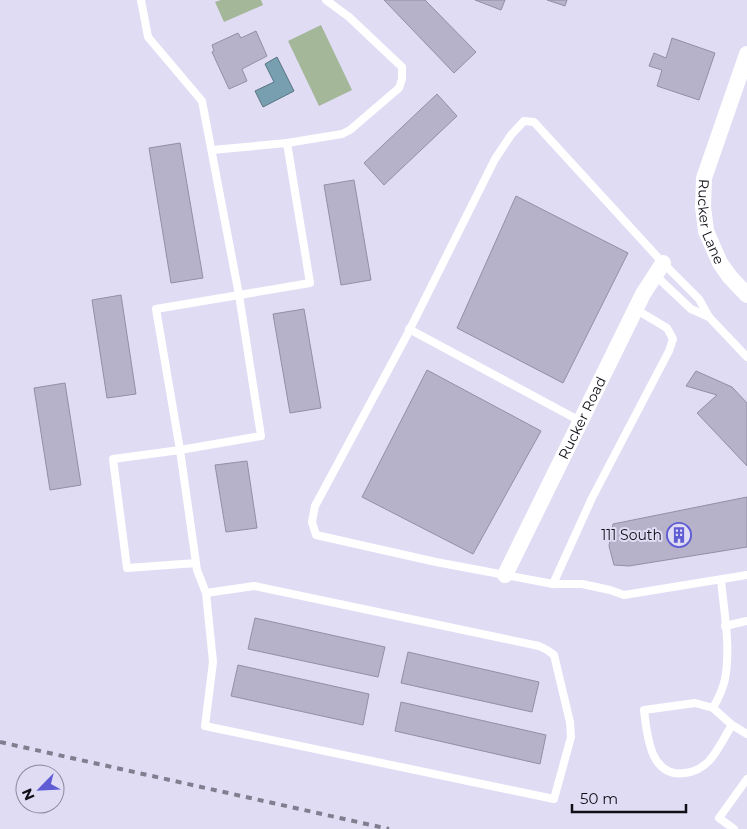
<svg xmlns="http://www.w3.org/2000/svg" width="747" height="829" font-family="Montserrat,sans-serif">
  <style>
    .green { fill: #a4b798 }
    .water { fill: #779faf; stroke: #587481 }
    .building { fill: #b5b2c9; stroke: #928fa6 }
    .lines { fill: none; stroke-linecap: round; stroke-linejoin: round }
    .lane { stroke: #fff; stroke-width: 8 }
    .street { stroke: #fff; stroke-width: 16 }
    .rail { stroke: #807e8f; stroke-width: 4; stroke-dasharray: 6 6; stroke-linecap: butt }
    .labels { text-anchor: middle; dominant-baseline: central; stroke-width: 4; stroke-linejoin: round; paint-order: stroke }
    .street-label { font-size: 14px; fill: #100f17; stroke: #dfdcf4 }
    .poi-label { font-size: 14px; fill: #100f17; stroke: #dfdcf4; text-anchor: end }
  </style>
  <rect width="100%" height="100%" fill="#dfdcf4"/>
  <g class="green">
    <polygon points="221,0 261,0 263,5 224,22 215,2"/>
    <polygon points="321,25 352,90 319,106 288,41"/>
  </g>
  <polygon class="water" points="277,57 294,91 263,107 255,91 274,82 265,64"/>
  <g class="building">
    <polygon points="384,0 425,0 476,52 454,73"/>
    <polygon points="475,0 505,0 501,10"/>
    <polygon points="547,0 567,0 565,6"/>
    <polygon points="256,31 267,56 242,69 247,81 229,89 212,52 214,51 212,45 238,33 241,38"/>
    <polygon points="672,38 715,53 699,100 657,86 662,70 649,66 654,53 666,58"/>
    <polygon points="437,94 457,116 384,185 364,163"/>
    <polygon points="180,143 203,278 171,283 149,148"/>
    <polygon points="354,180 371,280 341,285 324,185"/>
    <polygon points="516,196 628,253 563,383 457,328"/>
    <polygon points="121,295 136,394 107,398 92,300"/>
    <polygon points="304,309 321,408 290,413 273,314"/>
    <polygon points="427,370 541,431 473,554 362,497"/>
    <polygon points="696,371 732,387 747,403 747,466 697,413 717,395 686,386"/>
    <polygon points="65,383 81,485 50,490 34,388"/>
    <polygon points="247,461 257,528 226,532 215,465"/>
    <polygon points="747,497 747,547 629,566 614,565 609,546 613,524"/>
    <polygon points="255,618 385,647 378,677 248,649"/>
    <polygon points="408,652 539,682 532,712 401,683"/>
    <polygon points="238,665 369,694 363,725 231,696"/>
    <polygon points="401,702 546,735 540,764 395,731"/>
  </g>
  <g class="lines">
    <g class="lane">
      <polyline points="141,0 148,37 202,101 239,295 310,283 287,143 212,150"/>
      <polyline points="287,143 342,134 350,130 399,88 402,79 402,67 349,17 326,0"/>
      <polyline points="655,275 691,309 709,317"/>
      <polyline points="409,329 580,421"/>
      <polyline points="747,357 709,317 699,299 663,263 534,122 524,121 511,135 495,159 407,335 315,506 312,522 316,535 436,562 553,584 582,584 610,590 624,595 747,575"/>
      <polyline points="196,563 127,568 113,459 180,450 261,436 239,295 156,309 180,450 197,570 206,593 254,586 539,646 547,650 554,655 570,722 571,737 554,799 205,726 213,662 206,593"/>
      <path d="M 721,580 C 724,612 731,647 725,679 C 723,689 718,699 713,708 L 732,725 L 747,734"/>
      <polyline points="553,584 592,498 669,351 673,339 667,328 635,309"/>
      <polyline points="725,626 747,621"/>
      <path d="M 713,708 L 695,703 L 644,710 C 647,735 650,778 685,773 C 695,772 702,768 709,761 C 718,751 725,736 732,725"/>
      <polyline points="734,829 719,818 747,779"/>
    </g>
    <g class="street">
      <path id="s1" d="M 747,54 L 704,178 L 703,207 L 706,231 L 720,263 L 730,277 L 747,295"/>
      <path id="s2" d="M 505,575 L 643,294 L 663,263"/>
    </g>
    <polyline class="rail" points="0,742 389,829"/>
  </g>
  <defs>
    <symbol id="building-ring" viewBox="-11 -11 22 22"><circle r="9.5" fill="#dfdcf4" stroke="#605cd4" stroke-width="1.5"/><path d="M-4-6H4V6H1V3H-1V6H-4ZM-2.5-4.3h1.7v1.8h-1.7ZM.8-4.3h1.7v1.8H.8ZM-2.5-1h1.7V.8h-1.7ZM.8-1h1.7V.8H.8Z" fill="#605cd4"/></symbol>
  </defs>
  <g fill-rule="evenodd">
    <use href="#building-ring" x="665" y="521" width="28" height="28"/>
  </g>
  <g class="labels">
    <g class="street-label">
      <text stroke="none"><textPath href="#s1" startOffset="176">Rucker Lane</textPath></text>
      <text stroke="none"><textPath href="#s2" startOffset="175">Rucker Road</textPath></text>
    </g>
    <g class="poi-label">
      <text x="662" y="535">111 South</text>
    </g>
  </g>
  <g transform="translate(40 789) rotate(246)"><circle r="24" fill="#dfdcf4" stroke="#8c8a9c"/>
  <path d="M0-4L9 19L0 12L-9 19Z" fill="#605cd4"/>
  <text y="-8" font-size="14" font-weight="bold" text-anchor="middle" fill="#100f17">N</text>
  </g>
  <path d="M572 804v8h114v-8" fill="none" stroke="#100f17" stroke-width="2.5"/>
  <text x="580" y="804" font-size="15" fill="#100f17" stroke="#dfdcf4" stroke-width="4" paint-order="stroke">50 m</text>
</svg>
